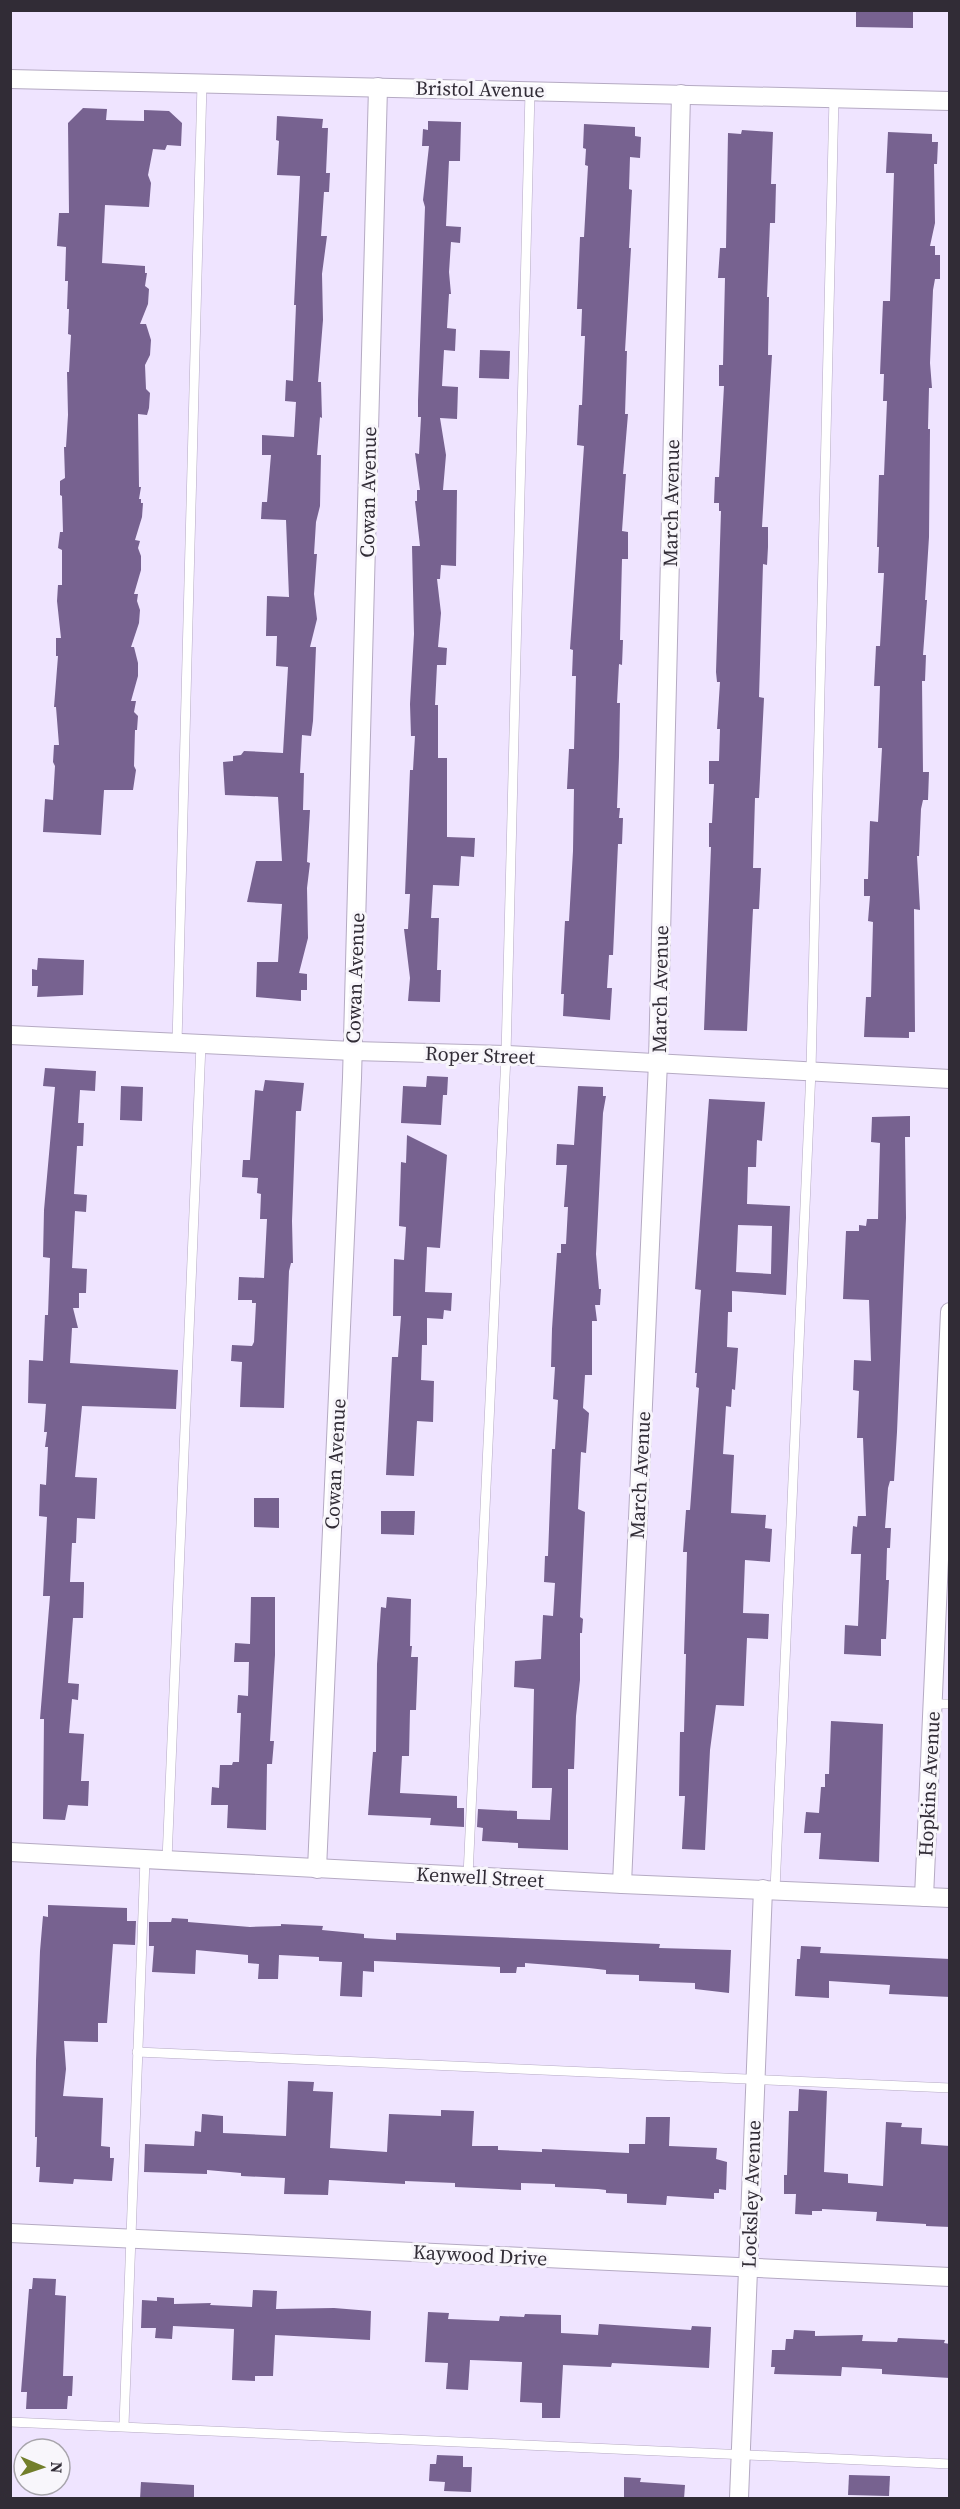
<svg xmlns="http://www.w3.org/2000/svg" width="960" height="2509" font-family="'Source Serif 4',serif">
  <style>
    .building { fill: #776290; fill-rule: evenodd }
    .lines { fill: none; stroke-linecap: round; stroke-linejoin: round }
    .lane-casing { stroke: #b5aac3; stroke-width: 10 }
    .street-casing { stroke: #b5aac3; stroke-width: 20 }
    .lane { stroke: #fff; stroke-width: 9 }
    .street { stroke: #fff; stroke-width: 18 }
    .labels { text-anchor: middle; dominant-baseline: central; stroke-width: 6; stroke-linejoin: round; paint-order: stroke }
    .street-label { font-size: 20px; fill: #312c36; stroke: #f8f6fb }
  </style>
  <rect width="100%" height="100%" fill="#efe4ff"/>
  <g class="building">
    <polygon points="856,10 913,10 913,28 856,27"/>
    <polygon points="83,108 107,109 106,120 144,121 144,110 169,111 182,123 181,146 167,145 165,150 153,149 148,175 151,183 149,207 105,205 102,263 145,266 145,273 147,273 145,286 149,289 148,304 140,324 146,324 151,340 150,355 145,365 146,389 150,393 149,408 147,415 138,414 139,487 141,487 139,499 141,499 141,503 143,503 142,517 135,540 140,541 138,548 141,556 141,570 134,594 138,594 137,601 140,610 139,623 131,647 134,647 138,663 138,676 131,701 136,701 134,712 138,716 137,730 135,730 134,766 136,770 133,790 104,790 101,835 43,832 45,799 53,800 55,766 53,762 54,745 59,745 56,707 54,707 58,656 56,656 56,638 61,638 57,601 58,585 62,585 62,550 58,548 60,532 63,532 62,496 60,495 60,481 65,478 64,447 66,447 68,415 67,372 69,372 71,335 68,334 69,309 67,309 68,281 65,281 66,247 57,246 59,213 69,213 68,123"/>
    <polygon points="277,116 323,119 322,128 328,128 326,173 330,173 329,192 324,192 321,236 327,236 322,274 323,320 318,382 321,382 322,418 320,417 317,455 321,455 320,506 316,522 314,554 317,554 314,594 317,619 310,647 316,647 313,721 311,736 302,735 300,773 304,773 303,810 310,810 307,862 310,863 307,888 308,938 299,973 307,974 307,990 301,990 301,1001 256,997 257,962 278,962 282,904 247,902 256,861 282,861 278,797 225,795 223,762 233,761 233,756 241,755 244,751 283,753 288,667 276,666 277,636 266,636 267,596 289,597 286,520 261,519 262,502 267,502 271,455 262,455 262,435 294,437 296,402 285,401 286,380 293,381 296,305 294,305 300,176 277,175 279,141 276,140"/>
    <polygon points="428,121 461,122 460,161 449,161 446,226 461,227 460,243 451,242 449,272 451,294 449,294 447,328 456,329 455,351 444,350 442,386 458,387 457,419 440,418 446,455 443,490 457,490 456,566 441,565 440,579 437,579 441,613 438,647 447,648 446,665 437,665 435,705 438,705 438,758 447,758 447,837 475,838 474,857 461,856 459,886 433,885 431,918 439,918 437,970 441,970 440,1002 408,1001 410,978 404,929 408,929 410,894 405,894 410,770 413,770 415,736 411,736 410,704 414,634 412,546 420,546 415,501 417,501 417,490 420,490 415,453 419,454 421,417 418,417 418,401 425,207 423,200 429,146 422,146 423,129 428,130"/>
    <polygon points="584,124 635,127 635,136 641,137 640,158 630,157 629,189 632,190 629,248 631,248 625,351 627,351 625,414 628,414 623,474 626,474 622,531 628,532 628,559 622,559 620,640 623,640 622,665 619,664 617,703 620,703 619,757 617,808 620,808 619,818 623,818 622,844 618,844 613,955 609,955 607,988 612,988 610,1020 563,1016 564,994 561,994 565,921 569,921 573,851 574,789 567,789 569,749 574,749 576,676 572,676 573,650 570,649 584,446 577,445 579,405 582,405 585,336 581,336 582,309 577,309 580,237 584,237 588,166 585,165 586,149 583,148"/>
    <polygon points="742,130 773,132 771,184 776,184 775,223 770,223 767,297 769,297 768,355 772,355 762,527 768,527 768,547 767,565 763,564 759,697 764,698 759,798 755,798 753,868 761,868 759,909 753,909 747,1031 704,1030 711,847 709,847 709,823 712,823 714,784 709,784 709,761 719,761 720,729 717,729 720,682 717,682 716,672 721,511 719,511 719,503 714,503 715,477 719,477 724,386 719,386 719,365 723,365 725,278 718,278 720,248 726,248 728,133 741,134"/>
    <polygon points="888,132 932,134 932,142 938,142 937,164 934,164 935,223 930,246 935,246 935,255 940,255 940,279 935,279 933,290 930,363 932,388 929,388 928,429 930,429 929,537 925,600 927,600 923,655 926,655 925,681 922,681 923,772 929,772 928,800 923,800 921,809 919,856 917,856 920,910 914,909 915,1032 909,1032 909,1038 864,1037 866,997 871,997 873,922 868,921 870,896 864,896 864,879 868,879 870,821 878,822 882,748 878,748 880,686 874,686 876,646 880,646 884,573 878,573 879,547 877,547 879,475 884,475 887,401 883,401 884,374 880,374 883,301 890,301 894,173 886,173"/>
    <polygon points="480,350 510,351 509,379 479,378"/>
    <polygon points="38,958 84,960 83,995 37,997 38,986 32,986 32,969 37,970"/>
    <polygon points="45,1068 96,1071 95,1091 80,1090 78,1123 84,1123 83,1146 77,1146 74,1194 87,1195 86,1212 75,1211 72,1268 87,1269 86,1293 79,1293 79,1308 73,1308 78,1328 72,1328 70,1363 178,1370 176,1409 82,1406 75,1477 97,1478 95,1519 77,1518 76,1543 72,1543 70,1582 84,1582 84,1587 83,1618 73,1618 68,1683 79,1684 78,1700 72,1699 69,1733 84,1734 81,1781 89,1781 88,1806 68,1805 65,1820 43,1819 44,1719 40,1719 50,1596 43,1596 47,1517 39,1516 40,1484 46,1485 48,1447 45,1447 47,1432 44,1432 46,1404 28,1403 29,1360 43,1361 45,1315 48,1315 50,1258 43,1257 44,1210 55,1087 43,1086"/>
    <polygon points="427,1076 448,1077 447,1095 443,1095 441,1125 401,1123 403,1086 426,1087"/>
    <polygon points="265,1080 304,1083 301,1111 296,1111 292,1221 293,1263 291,1263 289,1271 284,1408 240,1407 242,1362 231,1361 232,1345 252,1346 254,1342 256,1303 252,1303 252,1300 238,1300 239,1277 264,1278 267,1219 260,1219 261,1194 257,1193 258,1178 242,1177 243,1160 250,1160 255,1090 263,1091"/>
    <polygon points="121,1086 143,1087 142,1121 120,1120"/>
    <polygon points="578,1086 603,1087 603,1096 606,1096 603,1113 596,1254 599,1289 601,1289 600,1305 595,1305 597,1321 592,1321 592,1375 585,1375 583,1408 589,1413 586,1453 581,1452 578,1509 585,1512 580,1617 583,1619 582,1633 580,1633 580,1680 576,1716 574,1769 568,1769 568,1850 518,1848 518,1843 482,1841 483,1828 477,1827 478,1809 517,1811 517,1819 550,1820 552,1788 532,1788 534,1689 514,1687 515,1661 541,1659 543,1615 553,1616 555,1583 544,1582 545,1556 548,1556 552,1449 555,1449 558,1400 553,1399 555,1367 551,1367 552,1329 557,1253 561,1253 561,1244 566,1244 568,1207 564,1207 567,1165 556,1165 557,1144 574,1145"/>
    <path d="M 709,1099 L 765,1102 L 762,1141 L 757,1140 L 756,1167 L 748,1167 L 747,1204 L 790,1206 L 786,1295 L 732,1291 L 732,1312 L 728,1312 L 727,1347 L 738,1348 L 735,1390 L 732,1389 L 731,1407 L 726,1406 L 723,1454 L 734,1455 L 731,1513 L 766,1515 L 765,1528 L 772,1529 L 770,1562 L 745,1560 L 743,1613 L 769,1614 L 768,1639 L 747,1638 L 744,1706 L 716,1705 L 710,1750 L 705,1850 L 682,1849 L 685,1796 L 679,1796 L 680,1732 L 684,1732 L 686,1654 L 684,1654 L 687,1552 L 683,1552 L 686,1510 L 690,1510 L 699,1388 L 696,1387 L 697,1373 L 695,1373 L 701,1290 L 695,1289 ZM 738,1225 L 772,1226 L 771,1274 L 736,1272 Z"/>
    <polygon points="910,1116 910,1137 905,1137 906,1218 897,1432 894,1481 890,1481 888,1488 885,1528 891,1528 890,1548 887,1548 886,1580 889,1580 886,1639 881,1639 881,1656 844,1654 845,1625 858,1626 861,1554 851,1554 853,1526 857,1527 858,1516 866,1516 863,1438 857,1438 859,1391 853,1390 854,1360 871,1361 869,1300 843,1299 846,1231 859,1231 859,1225 866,1226 867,1219 878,1219 880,1143 871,1142 872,1117"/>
    <polygon points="407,1135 447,1155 440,1248 427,1247 425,1292 452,1293 451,1311 444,1310 443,1319 427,1318 427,1345 422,1345 421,1380 434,1381 433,1422 417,1421 414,1476 386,1475 392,1357 398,1357 401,1316 393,1316 394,1259 404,1260 406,1227 399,1226 401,1162 406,1163"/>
    <polygon points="254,1498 279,1498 279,1528 254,1527"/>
    <polygon points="381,1511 415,1511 414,1535 381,1534"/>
    <polygon points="251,1597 275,1597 275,1655 270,1741 274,1741 272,1764 267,1764 266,1830 227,1828 228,1805 211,1805 212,1787 219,1788 220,1765 232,1765 233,1762 239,1762 241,1713 237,1713 238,1695 248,1696 249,1662 234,1662 235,1643 250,1644"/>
    <polygon points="387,1597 411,1599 410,1646 412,1646 411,1657 418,1657 416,1710 410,1710 409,1756 402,1756 400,1793 457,1796 457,1808 464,1808 464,1827 430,1825 431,1818 368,1815 373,1752 376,1752 377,1664 381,1607 386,1608"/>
    <polygon points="831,1721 883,1724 879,1862 819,1859 821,1833 804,1833 806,1812 819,1813 821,1787 825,1787 825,1774 829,1774"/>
    <polygon points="48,1905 127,1908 127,1921 136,1921 135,1945 113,1944 107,2023 98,2023 98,2042 64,2041 66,2069 63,2096 103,2098 101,2146 110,2147 110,2158 114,2158 112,2181 74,2179 73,2184 39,2182 40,2167 36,2167 37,2137 35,2137 36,2061 40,1951 43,1916 48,1917"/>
    <polygon points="172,1918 188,1919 188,1922 250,1927 281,1926 281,1924 323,1926 322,1930 364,1934 364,1938 396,1940 396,1933 660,1944 659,1948 731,1950 729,1993 695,1989 695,1983 639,1981 639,1975 606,1974 606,1970 589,1968 525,1963 525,1967 517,1967 516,1973 500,1973 500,1967 374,1961 374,1972 363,1971 362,1997 340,1996 342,1962 319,1961 319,1957 279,1955 278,1979 258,1979 259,1964 248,1963 248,1955 196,1950 195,1974 152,1972 154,1946 149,1946 149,1922 171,1922"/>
    <polygon points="801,1946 821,1947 820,1953 950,1959 950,1997 889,1994 890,1985 829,1981 829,1998 795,1996 797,1959 800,1959"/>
    <polygon points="288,2081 314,2082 313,2091 333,2092 330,2148 387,2152 389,2114 441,2116 441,2110 474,2111 472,2146 498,2146 498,2150 542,2152 542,2149 629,2153 629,2144 645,2144 646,2117 670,2117 669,2146 717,2148 716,2159 727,2162 726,2190 719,2189 719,2193 714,2193 714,2199 667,2196 666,2205 627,2203 627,2194 606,2193 606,2190 598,2189 555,2187 555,2184 521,2183 521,2190 455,2187 455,2183 405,2181 405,2184 329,2180 328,2195 284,2194 285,2178 241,2176 241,2173 207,2170 207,2174 144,2172 145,2144 194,2146 195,2131 201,2132 202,2114 223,2116 223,2133 286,2136"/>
    <polygon points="799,2089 827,2091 824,2172 848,2174 848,2183 883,2186 886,2122 902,2123 901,2127 922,2128 921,2144 950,2146 950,2227 926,2226 926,2224 876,2221 877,2212 822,2209 822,2211 812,2211 812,2215 795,2214 796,2194 784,2194 784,2175 787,2175 789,2111 798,2111"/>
    <polygon points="33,2278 56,2279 55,2295 66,2296 63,2376 73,2376 72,2396 68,2396 67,2409 26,2409 27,2392 21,2392 29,2289 32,2289"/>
    <polygon points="253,2290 277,2291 276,2309 334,2308 371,2311 370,2340 275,2335 273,2376 255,2376 255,2381 232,2380 234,2329 173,2326 172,2339 155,2338 156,2328 141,2328 142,2300 157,2301 157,2297 174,2298 174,2304 211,2303 210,2305 252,2307"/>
    <polygon points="428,2312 449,2313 448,2319 499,2321 500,2316 524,2317 525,2314 561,2315 561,2333 598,2335 599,2324 691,2330 692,2326 711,2327 709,2368 612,2363 611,2367 563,2365 560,2418 542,2418 542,2403 520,2402 522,2362 470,2360 468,2390 446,2389 448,2363 425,2362"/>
    <polygon points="794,2330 815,2331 815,2336 863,2335 862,2341 897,2342 898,2338 945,2340 944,2343 950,2344 950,2378 882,2374 882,2369 842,2367 841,2376 774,2374 775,2367 771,2367 772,2350 785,2350 786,2339 793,2339"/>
    <polygon points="437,2455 463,2456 463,2467 472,2467 471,2492 444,2491 445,2482 429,2481 430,2464 436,2464"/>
    <polygon points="849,2475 890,2476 889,2496 848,2495"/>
    <polygon points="624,2477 641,2478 640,2482 685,2485 684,2499 624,2499"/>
    <polygon points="141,2482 194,2485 194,2499 140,2499"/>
  </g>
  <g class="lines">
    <defs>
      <g id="lane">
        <polyline points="177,1043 202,83"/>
        <polyline points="932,1704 950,1704"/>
        <polyline points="167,1860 201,1044"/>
        <polyline points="468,1876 506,1055 530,91"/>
        <polyline points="775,1890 811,1070 834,97"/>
        <polyline points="137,2052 950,2088"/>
        <polyline points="10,2422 950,2464"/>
        <polyline points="124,2425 145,1859"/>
      </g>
      <g id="street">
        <polyline points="10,79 950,101"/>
        <polyline points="10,1035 353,1051 506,1055 950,1079"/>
        <polyline points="10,1852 622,1884 950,1898"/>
        <polyline points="317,1869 352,1078 378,87"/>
        <polyline points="622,1884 658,1062 681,94"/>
        <polyline points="924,1897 950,1312"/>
        <polyline points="10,2233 950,2277"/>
        <polyline points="739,2498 763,1889"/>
      </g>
    </defs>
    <use href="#lane" class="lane-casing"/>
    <use href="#street" class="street-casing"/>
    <use href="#lane" class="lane"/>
    <use href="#street" class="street"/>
  </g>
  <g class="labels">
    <g class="street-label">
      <text transform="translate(480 89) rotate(1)">Bristol Avenue</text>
      <text transform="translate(368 492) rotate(-89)">Cowan Avenue</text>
      <text transform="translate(671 503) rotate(-89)">March Avenue</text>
      <text transform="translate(355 978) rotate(-88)">Cowan Avenue</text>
      <text transform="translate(660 989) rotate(-89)">March Avenue</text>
      <text transform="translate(480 1055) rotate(2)">Roper Street</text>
      <text transform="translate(335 1464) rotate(-87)">Cowan Avenue</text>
      <text transform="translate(640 1475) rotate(-87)">March Avenue</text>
      <text transform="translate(929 1784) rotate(-87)">Hopkins Avenue</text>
      <text transform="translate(480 1877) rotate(3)">Kenwell Street</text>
      <text transform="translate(751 2194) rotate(-88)">Locksley Avenue</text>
      <text transform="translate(480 2255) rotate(3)">Kaywood Drive</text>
    </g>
  </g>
  <rect width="960" height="2509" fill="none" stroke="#312c36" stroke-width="24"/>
  <g transform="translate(42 2467) rotate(92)"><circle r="28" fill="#f8f6fb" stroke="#a8a5ac" stroke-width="1.5"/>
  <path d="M0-4.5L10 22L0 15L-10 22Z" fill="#727e2b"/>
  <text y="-9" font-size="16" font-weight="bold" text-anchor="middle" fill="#312c36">N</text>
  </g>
</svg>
